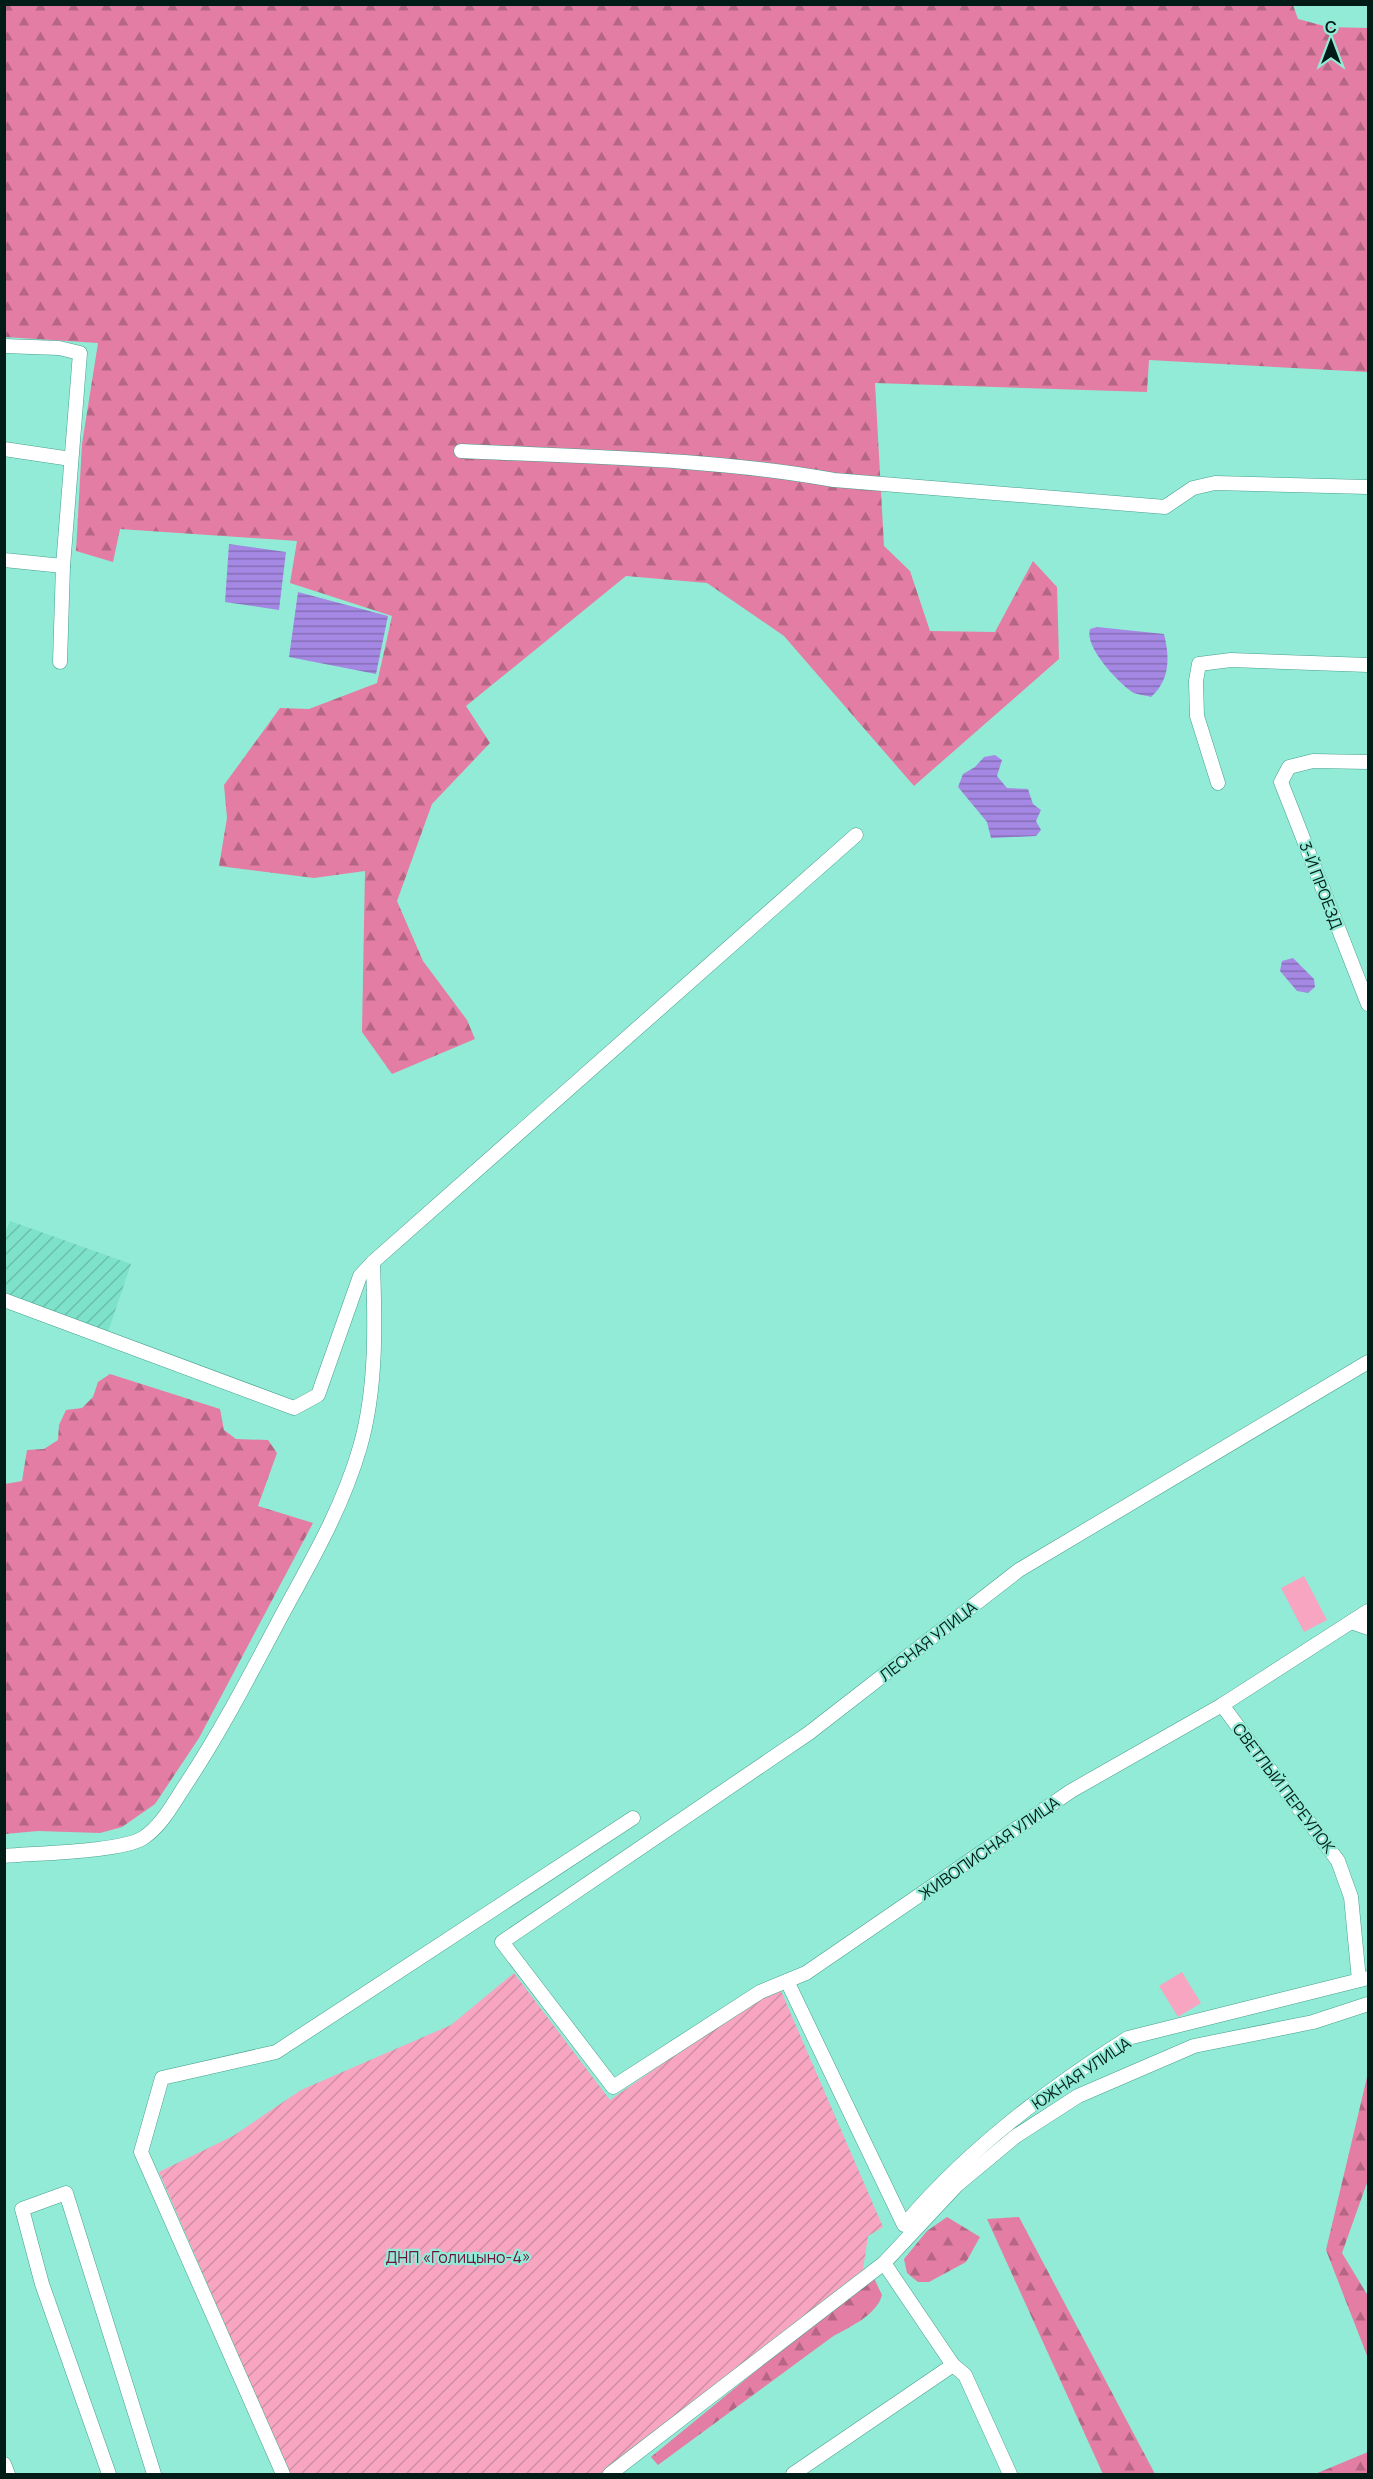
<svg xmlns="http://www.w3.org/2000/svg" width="1373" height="2479" font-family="Manrope,sans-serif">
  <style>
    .industrial { fill: url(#industrial-furrows) }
    .grass { fill: #f7a5c1 }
    .forest { fill: url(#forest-firs) }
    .garden { fill: url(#garden-furrows) }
    .water { fill: url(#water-rules) }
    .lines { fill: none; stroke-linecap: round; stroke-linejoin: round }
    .minor-casing { stroke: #46a08d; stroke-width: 15 }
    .minor { stroke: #fff; stroke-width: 14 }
    .labels { text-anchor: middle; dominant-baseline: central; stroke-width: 4.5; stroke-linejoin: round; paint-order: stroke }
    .street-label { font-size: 16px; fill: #011c17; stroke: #92ebd6 }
    .park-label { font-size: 16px; fill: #6e123e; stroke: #92ebd6 }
  </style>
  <defs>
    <pattern id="industrial-furrows" width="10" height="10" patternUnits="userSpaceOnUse" patternTransform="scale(1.5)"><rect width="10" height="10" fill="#7ee1ca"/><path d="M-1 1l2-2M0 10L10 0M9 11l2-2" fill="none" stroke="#6bc0ad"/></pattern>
    <pattern id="forest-firs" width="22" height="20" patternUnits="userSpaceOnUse" patternTransform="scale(1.5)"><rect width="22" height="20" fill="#e37da3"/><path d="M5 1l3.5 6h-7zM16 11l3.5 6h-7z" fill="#b66684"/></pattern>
    <pattern id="garden-furrows" width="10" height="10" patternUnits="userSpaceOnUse" patternTransform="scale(1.5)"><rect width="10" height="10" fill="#f7a5c1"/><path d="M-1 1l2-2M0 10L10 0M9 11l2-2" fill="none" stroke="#d28da5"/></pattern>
    <pattern id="water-rules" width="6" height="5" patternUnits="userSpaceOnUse" patternTransform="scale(1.5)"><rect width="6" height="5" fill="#a588e3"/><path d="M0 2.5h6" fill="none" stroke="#846eb7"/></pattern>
  </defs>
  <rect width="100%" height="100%" fill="#92ebd6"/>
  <polygon class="industrial" points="10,1221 131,1264 108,1332 5,1293 5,1233"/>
  <g class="grass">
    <polygon points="1304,1576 1327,1620 1304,1632 1281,1588"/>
    <polygon points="1182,1972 1201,2003 1178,2017 1159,1986"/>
  </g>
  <g class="forest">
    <polygon points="4,5 1293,5 1298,19 1328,27 1368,28 1368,372 1149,360 1147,392 875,383 884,546 910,571 930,631 995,632 1033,561 1057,587 1059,659 914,786 784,636 707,583 626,576 466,706 490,743 432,804 397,901 423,961 467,1020 475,1039 392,1074 362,1032 365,871 314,878 219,866 227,818 224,785 280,708 309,709 377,683 392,616 290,583 297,541 120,529 113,562 76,551 82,444 98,343 5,337"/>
    <polygon points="110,1374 220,1409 224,1430 236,1439 268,1440 277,1453 258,1506 313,1523 199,1738 155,1804 122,1827 100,1833 38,1831 5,1834 5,1484 22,1481 27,1450 44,1449 58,1440 59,1425 66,1410 82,1408 93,1397 98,1382"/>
    <polygon points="1368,2073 1368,2180 1342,2253 1368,2296 1368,2358 1326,2250"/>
    <polygon points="947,2217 980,2237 966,2262 929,2282 918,2282 907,2273 904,2259 927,2231"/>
    <polygon points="1019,2217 1155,2474 1103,2474 987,2219"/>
    <path d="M 874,2278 L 882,2295 C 876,2316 849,2327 832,2337 L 658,2465 L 651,2457 L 791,2342 Z"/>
    <polygon points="1368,2452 1368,2474 1315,2474"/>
  </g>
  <polygon class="garden" points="514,1973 610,2100 778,1984 883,2227 868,2236 863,2270 600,2474 290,2474 159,2172 233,2136 301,2090 451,2025"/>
  <g class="water">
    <polygon points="229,544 286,552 279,610 225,602"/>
    <polygon points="298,592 388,616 376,674 289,657"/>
    <path d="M 1097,627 L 1164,634 C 1170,658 1170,680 1151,697 C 1145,695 1137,695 1132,692 C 1118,682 1084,647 1090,629 Z"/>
    <polygon points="995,755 1002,760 997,776 1007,788 1028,789 1033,804 1041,810 1036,821 1041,830 1036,836 991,838 987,822 958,787 963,774 975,767 984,757"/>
    <polygon points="1293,958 1314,979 1315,987 1308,993 1297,991 1280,971 1282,961"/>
  </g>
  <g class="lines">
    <defs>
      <g id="minor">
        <polyline points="4,346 59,348 80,353 63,566"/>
        <polyline points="4,449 71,459"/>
        <path d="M 461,451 C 585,457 712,458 834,480 L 1165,507 L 1193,488 L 1215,483 L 1368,487"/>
        <polyline points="4,560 63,566 60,662"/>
        <polyline points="1368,762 1313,761 1289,767 1281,782 1368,1004"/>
        <polyline points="1218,783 1197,716 1196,681 1199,664 1231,660 1368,665"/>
        <polyline points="4,1300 294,1408 318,1395 360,1276 373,1262"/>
        <polyline points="1368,1362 1019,1570 809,1733 502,1942 613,2087 760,1992 806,1973 1071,1791 1222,1705 1368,1611"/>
        <polyline points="1351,1622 1368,1628"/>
        <polyline points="1222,1705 1338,1861 1351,1897 1359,1980"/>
        <path d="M 4,1856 C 35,1853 121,1852 143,1838 C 163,1825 175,1800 188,1781 C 224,1726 253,1669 284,1611 C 313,1558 343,1506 360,1447 C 377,1388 375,1323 373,1262 L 856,835"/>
        <path d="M 787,1981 L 904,2225 C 967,2150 1046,2090 1128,2038 L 1368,1978"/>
        <polyline points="884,2263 953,2365 965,2375 1010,2474"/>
        <polyline points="4,2464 8,2474"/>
        <polyline points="109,2474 42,2284 22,2209 66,2193 154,2474"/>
        <polyline points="283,2474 141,2152 162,2078 276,2052 633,1818"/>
        <polyline points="610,2474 884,2263 957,2185 1016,2136 1078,2096 1194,2046 1313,2022 1368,2004"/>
        <polyline points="793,2474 953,2365"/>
      </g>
    </defs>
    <use href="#minor" class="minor-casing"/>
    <use href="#minor" class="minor"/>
  </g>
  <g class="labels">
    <g class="street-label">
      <text transform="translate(1321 885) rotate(69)">3-Й ПРОЕЗД</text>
      <text transform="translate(928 1641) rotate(-38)">ЛЕСНАЯ УЛИЦА</text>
      <text transform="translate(1284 1788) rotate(53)">СВЕТЛЫЙ ПЕРЕУЛОК</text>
      <text transform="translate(989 1848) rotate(-35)">ЖИВОПИСНАЯ УЛИЦА</text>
      <text transform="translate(1081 2073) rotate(-34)">ЮЖНАЯ УЛИЦА</text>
    </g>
    <g class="park-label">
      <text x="458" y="2257">ДНП «Голицыно-4»</text>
    </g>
  </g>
  <rect width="1373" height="2479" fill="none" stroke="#011c17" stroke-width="12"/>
  <g transform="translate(1331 42)" stroke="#92ebd6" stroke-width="4.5" paint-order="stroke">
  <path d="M0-4.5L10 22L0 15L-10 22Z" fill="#011c17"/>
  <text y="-9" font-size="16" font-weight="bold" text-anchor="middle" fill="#011c17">С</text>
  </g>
</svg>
